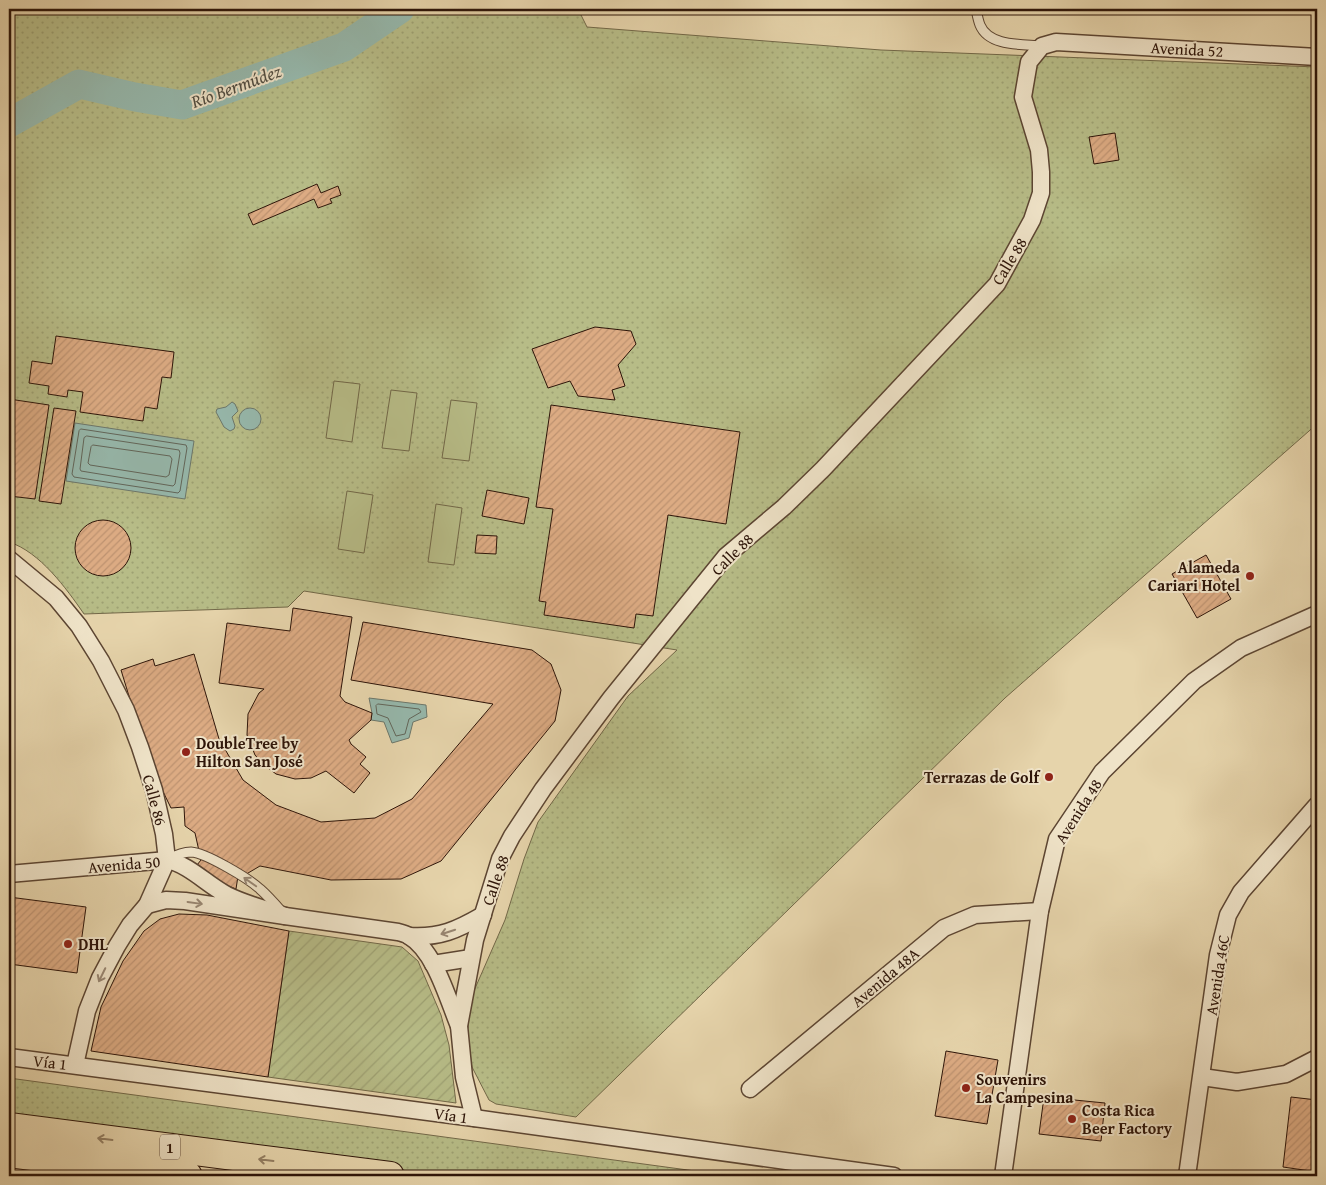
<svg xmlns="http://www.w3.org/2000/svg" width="1326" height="1185" font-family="'Gentium Book Plus',serif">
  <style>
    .grass { fill: url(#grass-dots); stroke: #726848 }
    .garden { fill: url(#garden-furrows); stroke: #726848 }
    .pitch { fill: #b7bc87; stroke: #726848 }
    .water { fill: #96b8ac; stroke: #6c776b }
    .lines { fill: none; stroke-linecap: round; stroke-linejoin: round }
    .shore { stroke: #62665a; stroke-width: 1 }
    .river { stroke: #96b8ac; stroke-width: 29 }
    .building { fill: url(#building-hatch); stroke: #2e1509 }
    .lane-casing { stroke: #5c4532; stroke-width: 11 }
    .street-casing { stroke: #5c4532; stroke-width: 19 }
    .highway-casing { stroke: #2e1509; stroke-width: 30 }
    .lane { stroke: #efe3c8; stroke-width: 9 }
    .street { stroke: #efe3c8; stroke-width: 16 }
    .highway { stroke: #e6d4ab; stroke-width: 28 }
    .oneway { stroke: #988672 }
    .oneway2 { stroke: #937e62 }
    .poi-dot { fill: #8f2418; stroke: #efe3c8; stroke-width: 2 }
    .labels { text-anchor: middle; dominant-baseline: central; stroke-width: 4; stroke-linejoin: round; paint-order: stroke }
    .shield { fill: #efe3c8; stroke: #685342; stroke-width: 1 }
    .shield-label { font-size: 15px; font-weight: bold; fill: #2e1509 }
    .street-label { font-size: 16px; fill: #2e1509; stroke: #efe3c8 }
    .poi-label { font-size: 16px; font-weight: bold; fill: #2e1509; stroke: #efe3c8; text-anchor: start }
    .water-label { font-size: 18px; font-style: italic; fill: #524e42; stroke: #efe3c8 }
  </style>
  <defs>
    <pattern id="grass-dots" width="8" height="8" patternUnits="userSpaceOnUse" patternTransform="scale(1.25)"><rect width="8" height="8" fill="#b7bc87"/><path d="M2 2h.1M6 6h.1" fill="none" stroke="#9ea173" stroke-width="1.8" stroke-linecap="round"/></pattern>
    <pattern id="garden-furrows" width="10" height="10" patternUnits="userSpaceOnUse" patternTransform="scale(1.25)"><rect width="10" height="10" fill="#b7bc87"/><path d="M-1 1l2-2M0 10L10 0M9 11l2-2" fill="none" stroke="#9ea173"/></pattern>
    <pattern id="building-hatch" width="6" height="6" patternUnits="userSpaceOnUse" patternTransform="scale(1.25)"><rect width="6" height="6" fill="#dcab83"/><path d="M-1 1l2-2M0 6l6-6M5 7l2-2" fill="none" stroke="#bd9270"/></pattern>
  </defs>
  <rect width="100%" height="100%" fill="#e6d4ab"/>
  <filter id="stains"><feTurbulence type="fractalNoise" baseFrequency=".004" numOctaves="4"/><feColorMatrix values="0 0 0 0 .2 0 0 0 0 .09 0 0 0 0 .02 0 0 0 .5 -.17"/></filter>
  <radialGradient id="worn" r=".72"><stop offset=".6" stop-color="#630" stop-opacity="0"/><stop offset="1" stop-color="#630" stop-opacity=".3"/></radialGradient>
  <g class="grass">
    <path d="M 9,9 L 578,9 L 587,27 L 881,50 L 1317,67 L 1317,424 L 1005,698 L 576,1117 L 496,1104 L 489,1100 L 472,1067 L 466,1026 L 473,993 L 505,920 L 524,859 L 538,822 L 628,696 L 677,650 L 304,591 L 288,607 L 84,614 C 66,588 40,552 9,542 Z"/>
    <polygon points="9,1078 732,1176 445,1176 9,1116"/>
  </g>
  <polygon class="garden" points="289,931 402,947 418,961 441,1015 449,1045 456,1103 268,1077"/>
  <g class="pitch">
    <polygon points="334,381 360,384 352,442 326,438"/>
    <polygon points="391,390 417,393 409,451 382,448"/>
    <polygon points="451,400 477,403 469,461 442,458"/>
    <polygon points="347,491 373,495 364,553 338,549"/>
    <polygon points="436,504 462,508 454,565 428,562"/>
  </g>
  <g class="water">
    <polygon points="232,402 235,404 238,411 232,417 235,426 234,429 230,431 224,427 216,412 217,409 226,407"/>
    <circle cx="250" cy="419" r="11"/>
    <polygon points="75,423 194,441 185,499 66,481"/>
    <polygon points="369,698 426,705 427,717 413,722 409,738 392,743 384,722 371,720 372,713"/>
  </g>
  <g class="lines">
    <g class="shore">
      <polygon points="81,429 186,445 187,448 180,491 178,493 74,477 72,474 79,431"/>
      <polygon points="87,436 179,450 180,453 175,484 173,486 81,471 80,469 84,438"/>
      <polygon points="93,445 170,456 172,459 169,475 166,477 90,465 88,463 91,447"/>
      <polygon points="378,704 419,709 421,712 409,719 405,734 396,736 388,718 377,714 376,706"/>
    </g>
    <polyline class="river" points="9,123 79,84 135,97 182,105 344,47 400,9"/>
  </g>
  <g class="building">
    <polygon points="1115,133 1119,160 1094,164 1089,137"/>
    <polygon points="317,184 321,193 338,186 341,195 330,199 332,203 318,208 314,199 253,225 248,214"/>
    <polygon points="595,327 631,331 636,344 618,365 625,386 612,390 615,400 578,396 570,381 548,388 532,349"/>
    <polygon points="56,336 174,352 171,378 162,377 157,409 145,407 143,421 80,412 83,392 68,390 67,397 48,394 49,386 29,383 32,361 52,364"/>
    <polygon points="9,399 49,405 35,499 9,496"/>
    <polygon points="551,405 740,432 726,524 668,515 653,616 636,614 634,628 544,615 546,602 539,601 553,509 536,507"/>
    <polygon points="54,408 76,411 61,504 39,501"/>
    <polygon points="487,490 529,498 524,524 482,516"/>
    <circle cx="103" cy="548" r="28"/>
    <polygon points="477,535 497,536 496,554 475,553"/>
    <polygon points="1206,555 1231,599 1197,618 1172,574"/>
    <polygon points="293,608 352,617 340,696 345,702 372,713 371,720 349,740 351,744 366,757 360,764 370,773 354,793 326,771 311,778 295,779 276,774 262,763 255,755 247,735 248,714 259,693 264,689 219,683 227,623 290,631"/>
    <polygon points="363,622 532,650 551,664 561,690 555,721 441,861 401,879 331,880 260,866 243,876 238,876 236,889 213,880 197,865 201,860 195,833 185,826 184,807 171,808 150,765 121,670 153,659 155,666 194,654 219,739 243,780 276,805 321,822 375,818 412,799 493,704 351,680"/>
    <polygon points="9,897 86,907 77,973 9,964"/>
    <polygon points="179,914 207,915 289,931 268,1077 91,1051 101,1007 123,961 144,931 160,919"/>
    <polygon points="946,1051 998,1060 987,1124 935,1116"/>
    <polygon points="1044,1097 1105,1103 1101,1141 1039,1134"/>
    <polygon points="1291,1097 1317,1100 1317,1172 1283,1167"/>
  </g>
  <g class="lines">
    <defs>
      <g id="lane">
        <path d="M 976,9 C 977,14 978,20 980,25 C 989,47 1023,44 1042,46"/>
        <path d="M 169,859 C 176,855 182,852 191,852 C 206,853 248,878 260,889 C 268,896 275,904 282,912"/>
      </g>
      <g id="street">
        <polyline points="9,559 56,598 79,626 101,661 126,710 140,747 154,790 164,834 167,860 147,905 130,925 117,946 100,978 87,1011 75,1065"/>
        <path d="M 9,874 L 167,860 C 190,865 206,884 227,895 C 245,904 266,909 285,916 L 185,901 L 166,900 L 147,905"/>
        <path d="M 285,916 L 398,932 C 402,933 406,934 409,936 C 435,951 448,1000 459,1026"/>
        <path d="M 409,936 C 440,938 457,930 483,915"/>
        <polyline points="433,964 471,958"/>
        <polyline points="9,1057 474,1118 894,1176"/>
        <polyline points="1202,1077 1237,1082 1286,1074 1317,1058"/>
        <polyline points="750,1089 944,928 975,915 1040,911"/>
        <polyline points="474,1118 464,1077 459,1026 475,940 500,859 512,836 543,789 611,698 726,556 784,507 823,469 997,284 1032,220 1041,193 1041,172 1039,150 1023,97 1029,62 1042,46 1056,42 1317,57"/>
        <polyline points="1003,1176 1040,911 1057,839 1102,772 1194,681 1241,648 1317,614"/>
        <polyline points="1187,1176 1218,955 1228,915 1241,892 1317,805"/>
      </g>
      <g id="highway">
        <polyline points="9,1127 390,1176"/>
        <polyline points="9,1153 188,1176"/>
      </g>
    </defs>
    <use href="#lane" class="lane-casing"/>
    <use href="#street" class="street-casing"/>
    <use href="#highway" class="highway-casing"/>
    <use href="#lane" class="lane"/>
    <use href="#street" class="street"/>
    <use href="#highway" class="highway"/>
  </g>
  <defs><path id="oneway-shaft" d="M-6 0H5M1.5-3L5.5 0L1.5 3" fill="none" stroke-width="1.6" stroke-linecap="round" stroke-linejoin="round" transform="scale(1.25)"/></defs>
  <g class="oneway">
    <use href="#oneway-shaft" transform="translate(250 882) rotate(-145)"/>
    <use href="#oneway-shaft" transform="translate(195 903) rotate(8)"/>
    <use href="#oneway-shaft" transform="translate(448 932) rotate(162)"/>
    <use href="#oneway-shaft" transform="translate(102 975) rotate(116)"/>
  </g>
  <g class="oneway2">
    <use href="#oneway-shaft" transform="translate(105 1139) rotate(-173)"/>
    <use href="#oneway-shaft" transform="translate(266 1160) rotate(-173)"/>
  </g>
  <g class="poi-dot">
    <circle cx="1250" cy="576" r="5"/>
    <circle cx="186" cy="752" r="5"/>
    <circle cx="1049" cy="777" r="5"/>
    <circle cx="68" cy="944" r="5"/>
    <circle cx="966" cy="1088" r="5"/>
    <circle cx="1072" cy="1119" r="5"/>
  </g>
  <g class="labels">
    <rect class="shield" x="160" y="1134.5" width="20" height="25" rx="4"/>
    <g class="shield-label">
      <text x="170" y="1147">1</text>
    </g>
    <g class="street-label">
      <text transform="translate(1187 49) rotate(3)">Avenida 52</text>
      <text transform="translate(1009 261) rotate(-59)">Calle 88</text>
      <text transform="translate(732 554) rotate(-45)">Calle 88</text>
      <text transform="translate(155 800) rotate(75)">Calle 86</text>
      <text transform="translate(1078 811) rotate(-58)">Avenida 48</text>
      <text transform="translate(124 864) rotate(-5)">Avenida 50</text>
      <text transform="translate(495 880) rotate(-71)">Calle 88</text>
      <text transform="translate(1217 975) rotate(-81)">Avenida 46C</text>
      <text transform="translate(885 977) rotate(-40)">Avenida 48A</text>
      <text transform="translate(50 1062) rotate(7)">Vía 1</text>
      <text transform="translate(451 1115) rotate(8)">Vía 1</text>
    </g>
    <g class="poi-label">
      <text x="1240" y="567" text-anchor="end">Alameda<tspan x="1240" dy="18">Cariari Hotel</tspan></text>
      <text x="196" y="743">DoubleTree by<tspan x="196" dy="18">Hilton San José</tspan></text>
      <text x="1039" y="777" text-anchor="end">Terrazas de Golf</text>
      <text x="78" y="944">DHL</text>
      <text x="976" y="1079">Souvenirs<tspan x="976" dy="18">La Campesina</tspan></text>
      <text x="1082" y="1110">Costa Rica<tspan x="1082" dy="18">Beer Factory</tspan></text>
    </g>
    <g class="water-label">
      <text transform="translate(236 86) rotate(-20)">Río Bermúdez</text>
    </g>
  </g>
  <rect width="1326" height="1185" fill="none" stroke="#e6d4ab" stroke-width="30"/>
  <rect x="10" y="10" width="1306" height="1165" fill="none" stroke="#2e1509" stroke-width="2.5"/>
  <rect x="15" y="15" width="1296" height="1155" fill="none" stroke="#2e1509"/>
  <rect width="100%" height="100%" filter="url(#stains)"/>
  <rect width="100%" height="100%" fill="url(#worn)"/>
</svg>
